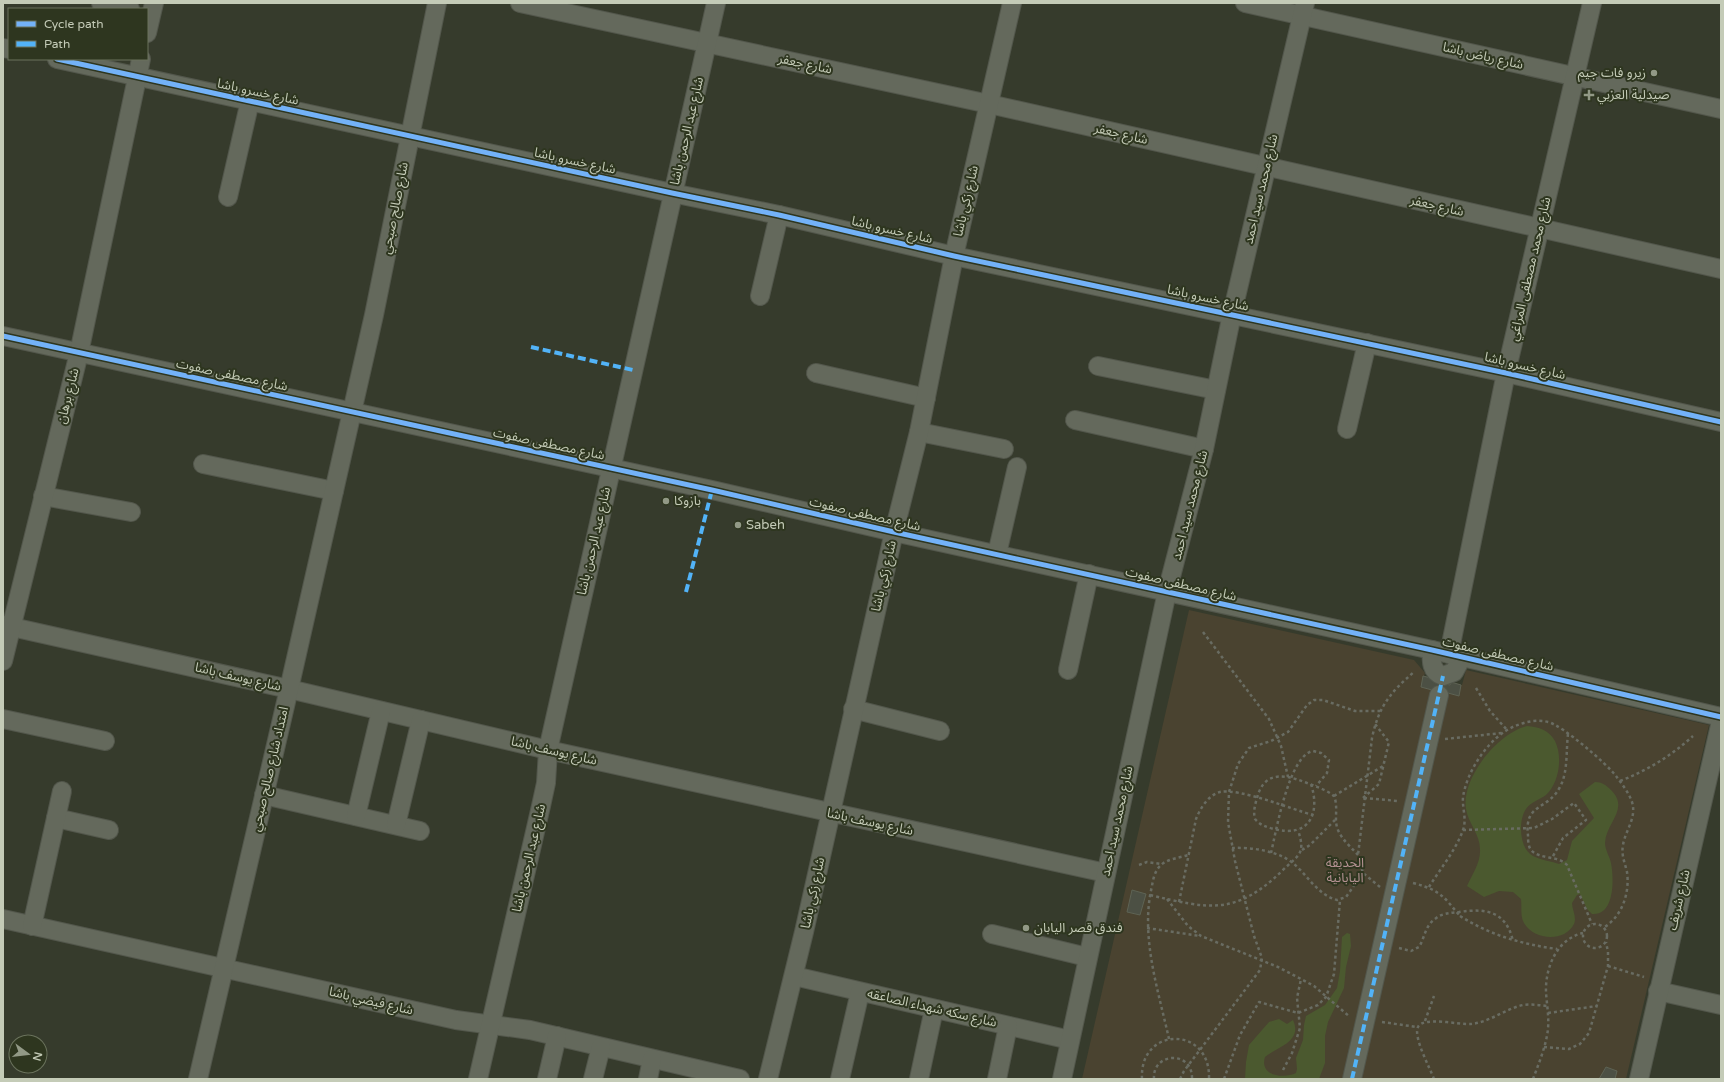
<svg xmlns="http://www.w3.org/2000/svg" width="1724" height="1082" font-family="'Varela Round','Noto Sans Arabic',sans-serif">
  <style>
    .green { fill: #4a4330 }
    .water { fill: #4b592f }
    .building { fill: #4c5044; stroke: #5e6354 }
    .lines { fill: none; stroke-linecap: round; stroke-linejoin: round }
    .minor-casing { stroke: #53574c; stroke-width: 20 }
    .path { stroke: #696c62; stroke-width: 2.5; stroke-dasharray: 3 3; stroke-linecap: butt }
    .minor { stroke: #64695c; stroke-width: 18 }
    .path-bridge { stroke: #696c62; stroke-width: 2.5; stroke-dasharray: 3 3; stroke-linecap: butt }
    .quiet { stroke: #52b3f8; stroke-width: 4; stroke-dasharray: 8 4; stroke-linecap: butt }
    .cycleway-casing { stroke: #2e361f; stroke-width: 8 }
    .cycleway { stroke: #73b2f8; stroke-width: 5 }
    .poi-dot { fill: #929986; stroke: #2e361f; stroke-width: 1.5 }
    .labels { text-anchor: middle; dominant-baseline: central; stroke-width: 4; stroke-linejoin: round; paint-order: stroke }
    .street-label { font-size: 13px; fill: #c4cbb7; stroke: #2e361f }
    .poi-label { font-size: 13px; fill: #c4cbb7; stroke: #2e361f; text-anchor: start }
    .park-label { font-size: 13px; fill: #b59293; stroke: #2e361f }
  </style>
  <rect width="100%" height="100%" fill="#363b2c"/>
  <polygon class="green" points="1189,610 1414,660 1425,673 1424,676 1435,679 1434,681 1450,685 1451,682 1462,685 1466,670 1709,725 1626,1079 1082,1079"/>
  <g class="water">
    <path d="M 1527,726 C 1539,727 1549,730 1555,741 C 1563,757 1559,783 1546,795 C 1539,800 1531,802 1526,809 C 1518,820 1519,849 1533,856 C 1540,860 1551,861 1559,864 L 1567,860 L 1572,841 L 1594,818 L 1579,794 L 1595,782 C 1602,782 1606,785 1611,790 C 1630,809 1606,822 1605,843 C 1605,850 1610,857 1611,863 C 1614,878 1615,916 1592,914 L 1587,909 L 1580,894 L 1577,895 L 1572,903 C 1572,910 1577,917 1574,924 C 1564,943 1534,940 1524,923 C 1520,916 1522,907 1521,899 L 1513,892 L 1499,891 L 1484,897 L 1467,886 C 1472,875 1481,862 1480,849 C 1480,834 1468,823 1466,809 C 1461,778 1498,733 1527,726 Z"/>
    <path d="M 1347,933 L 1350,934 L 1351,946 L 1346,967 L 1344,988 L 1328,1022 L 1325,1036 L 1325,1063 L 1319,1079 L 1245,1079 L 1246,1062 L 1249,1045 L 1269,1022 L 1279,1019 L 1287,1024 L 1293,1020 C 1303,1042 1277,1047 1265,1057 C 1259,1076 1284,1079 1296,1073 L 1297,1069 L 1296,1058 L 1303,1040 L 1304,1025 L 1306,1016 L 1325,1005 L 1337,988 L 1340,971 L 1342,937 Z"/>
  </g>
  <g class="building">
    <polygon points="1423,676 1435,679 1434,681 1450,685 1451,682 1461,685 1459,696 1448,693 1447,697 1431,693 1432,690 1421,687"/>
    <polygon points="1132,890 1146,894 1140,915 1127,912"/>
    <polygon points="1606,1067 1617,1071 1615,1079 1599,1079"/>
  </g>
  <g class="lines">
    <defs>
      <g id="minor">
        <polyline points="101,3 130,9"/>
        <polyline points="520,3 989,104 1721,269"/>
        <polyline points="1245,3 1721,109"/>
        <polyline points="147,33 154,3"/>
        <polyline points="3,48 9,49"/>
        <polyline points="57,59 672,193 779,215 954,256 1506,373 1721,422"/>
        <polyline points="228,197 250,101"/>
        <polyline points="760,296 779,215"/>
        <polyline points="3,336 712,490 894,532 1432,650 1721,717"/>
        <polyline points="1098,366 1216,390"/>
        <polyline points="816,373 926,398"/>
        <polyline points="1075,420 1204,449"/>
        <polyline points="1347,429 1367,343"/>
        <polyline points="919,432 1004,449"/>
        <polyline points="203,464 334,491"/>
        <polyline points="43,496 131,512"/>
        <polyline points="997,554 1017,467"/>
        <polyline points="3,625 289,689 548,750 1106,873"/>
        <path d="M 1432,650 C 1431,661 1431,672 1443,676 L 1454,672 L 1462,657"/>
        <polyline points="1449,654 1506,373 1592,3"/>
        <polyline points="3,661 79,353 141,59"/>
        <polyline points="1068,670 1089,574"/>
        <polyline points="853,709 940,731"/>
        <polyline points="3,719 105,741"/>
        <polyline points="264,795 420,831"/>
        <polyline points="356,816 381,711"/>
        <polyline points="56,818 109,830"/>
        <polyline points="396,825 421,720"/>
        <polyline points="3,919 456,1020 530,1030 740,1079"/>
        <polyline points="32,926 62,791"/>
        <polyline points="992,934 1087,957"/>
        <polyline points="794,976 1070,1040"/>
        <polyline points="1658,991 1721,1005"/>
        <polyline points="198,1079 289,689 374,315 437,3"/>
        <polyline points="478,1079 541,806 546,783 548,750 716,3"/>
        <polyline points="547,1079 557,1036"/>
        <polyline points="593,1079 601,1047"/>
        <polyline points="648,1079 652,1059"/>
        <polyline points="768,1079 804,932 894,532 919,432 954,256 1012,3"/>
        <polyline points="840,1079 860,992"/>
        <polyline points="919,1079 934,1009"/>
        <polyline points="997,1079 1008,1026"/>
        <polyline points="1062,1079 1167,592 1204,449 1232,314 1305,3"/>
        <polyline points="1352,1079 1439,695"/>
        <polyline points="1639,1079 1721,721"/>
      </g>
    </defs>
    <use href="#minor" class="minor-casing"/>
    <g class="path">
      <polyline points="1203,632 1269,719 1281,746 1288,777"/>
      <polyline points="1476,688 1490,711 1507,730"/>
      <path d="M 1568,734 C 1566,750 1568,770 1561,785 C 1549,811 1524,802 1528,835 C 1528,839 1528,846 1531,850 C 1540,860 1558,855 1567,865 L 1592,924"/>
      <polyline points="1445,739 1502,733"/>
      <path d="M 1620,781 C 1648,770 1671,756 1693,736"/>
      <path d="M 1311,784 C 1321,815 1308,838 1274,829 C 1266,827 1260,825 1255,819 C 1253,812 1255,805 1257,798 C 1265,767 1290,776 1312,785 C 1320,788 1328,791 1334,796 C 1337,803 1336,811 1336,818 C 1335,834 1348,844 1358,855"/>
      <polyline points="1334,796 1383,766"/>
      <polyline points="1363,798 1379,784 1389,742 1375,724"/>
      <polyline points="1364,798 1398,801"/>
      <polyline points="1463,830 1534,828 1552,819 1574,803 1586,820 1563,838 1552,858"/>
      <path d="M 1232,848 C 1252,847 1279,851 1294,864 C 1308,876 1318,895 1337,900 L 1346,897 L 1363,873"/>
      <polyline points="1302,850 1310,845 1335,820"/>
      <path d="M 1271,853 C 1276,832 1289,755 1313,751 L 1321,753 L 1329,760 L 1327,773 L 1316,786"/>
      <polyline points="1139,865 1147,862 1161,864"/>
      <path d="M 1413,883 C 1428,887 1439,891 1449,903"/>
      <path d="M 1380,887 L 1363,873 L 1358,855 L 1372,738 C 1379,705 1391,692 1415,671"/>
      <path d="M 1429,887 C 1440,869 1456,850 1463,830 C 1467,819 1462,808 1463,797 C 1467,770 1490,736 1515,726 C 1525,722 1537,719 1548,722 C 1562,725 1607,764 1616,776 C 1622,784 1629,793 1632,802 C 1637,818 1625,831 1623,845 C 1621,855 1625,863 1627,872 C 1630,893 1622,917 1603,928"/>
      <path d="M 1150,895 C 1209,909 1235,916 1282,871 C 1299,854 1306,855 1298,830"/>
      <polyline points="1167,899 1188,926 1201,936 1278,967 1301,979 1314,986 1350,1017"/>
      <path d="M 1179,902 L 1196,819 C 1200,809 1208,795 1220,792 C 1240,788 1291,809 1313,815"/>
      <path d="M 1460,916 C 1490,935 1521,944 1557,949"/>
      <circle cx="1595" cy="936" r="12"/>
      <polyline points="1147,928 1200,936"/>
      <path d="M 1399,948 L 1411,951 L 1419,947 C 1425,937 1425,926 1435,919 C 1442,913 1450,913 1459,912 C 1486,908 1506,911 1513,941"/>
      <polyline points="1608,966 1644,977"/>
      <polyline points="1548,1013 1597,1006"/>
      <polyline points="1425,1021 1434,996"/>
      <polyline points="1382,1022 1417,1027"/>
      <path d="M 1169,1039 C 1158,989 1140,936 1152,886 C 1153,879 1155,871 1160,866 C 1166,859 1179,858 1188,855"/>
      <polyline points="1544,1047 1569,1049 1580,1044 1589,1033 1608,966 1608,952 1606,942"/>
      <polyline points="1283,1070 1292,1053 1300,1028 1297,998 1301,979"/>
      <path d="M 1142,1079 C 1139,1026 1211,1025 1209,1079"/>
      <path d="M 1154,1079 C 1152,1052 1193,1050 1192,1079"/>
      <polyline points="1180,1079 1184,1071 1260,970 1262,958 1254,936 1235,861 1228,822 1229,792 1238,764 1249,748 1271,741 1288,732 1307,705 1314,700 1323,700 1355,711 1380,711"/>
      <polyline points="1224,1079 1240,1035 1259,1002 1298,1013 1318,1005 1326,997 1334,974 1340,900"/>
      <path d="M 1434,1079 C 1430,1068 1413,1037 1418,1027 C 1423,1016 1459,1025 1471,1024 C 1490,1022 1505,1009 1523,1005 C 1531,1004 1539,1005 1547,1006"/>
      <path d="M 1533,1079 C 1539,1063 1546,1046 1548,1029 C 1549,1017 1547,1005 1546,993 C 1545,967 1557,939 1583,933"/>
    </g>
    <use href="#minor" class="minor"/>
    <polyline class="path-bridge" points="1449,903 1460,916"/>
    <g class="quiet">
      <polyline points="531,347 633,370"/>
      <polyline points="686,592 712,490"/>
      <polyline points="1352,1079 1443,676"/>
    </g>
    <defs>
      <g id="cycleway">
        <polyline points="57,59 672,193 779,215 954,256 1506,373 1721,422"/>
        <polyline points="3,336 712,490 894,532 1432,650 1721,717"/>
      </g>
    </defs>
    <use href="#cycleway" class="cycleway-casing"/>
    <use href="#cycleway" class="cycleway"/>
  </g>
  <g class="poi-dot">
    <circle cx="1654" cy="73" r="4"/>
    <path d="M1587 89h4v4h4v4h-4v4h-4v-4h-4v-4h4z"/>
    <circle cx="666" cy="501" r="4"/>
    <circle cx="738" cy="525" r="4"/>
    <circle cx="1026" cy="928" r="4"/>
  </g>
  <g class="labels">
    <g class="street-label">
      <text transform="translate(1483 56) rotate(13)">شارع رياض باشا</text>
      <text transform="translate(805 64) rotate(12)">شارع جعفر</text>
      <text transform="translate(258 92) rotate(12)">شارع خسرو باشا</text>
      <text transform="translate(687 131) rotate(-77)">شارع عبد الرحمن باشا</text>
      <text transform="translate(1121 134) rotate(13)">شارع جعفر</text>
      <text transform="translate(575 161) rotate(12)">شارع خسرو باشا</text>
      <text transform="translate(1261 189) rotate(-77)">شارع محمد سيد احمد</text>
      <text transform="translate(966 201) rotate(-77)">شارع زكي باشا</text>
      <text transform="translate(1437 206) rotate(13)">شارع جعفر</text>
      <text transform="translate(395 208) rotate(-79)">شارع صالح صبحي</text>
      <text transform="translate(892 230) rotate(13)">شارع خسرو باشا</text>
      <text transform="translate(1530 269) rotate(-77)">شارع محمد مصطفى المراغي</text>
      <text transform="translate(1208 298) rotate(12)">شارع خسرو باشا</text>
      <text transform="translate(1525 366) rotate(13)">شارع خسرو باشا</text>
      <text transform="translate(232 375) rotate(12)">شارع مصطفى صفوت</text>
      <text transform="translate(68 396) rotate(-76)">شارع برهان</text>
      <text transform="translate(549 444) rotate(12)">شارع مصطفى صفوت</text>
      <text transform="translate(1190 505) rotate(-76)">شارع محمد سيد احمد</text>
      <text transform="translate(865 514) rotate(13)">شارع مصطفى صفوت</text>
      <text transform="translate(594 541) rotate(-77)">شارع عبد الرحمن باشا</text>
      <text transform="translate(884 576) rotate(-77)">شارع زكي باشا</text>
      <text transform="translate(1181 584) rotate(13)">شارع مصطفى صفوت</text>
      <text transform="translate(1498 654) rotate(13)">شارع مصطفى صفوت</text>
      <text transform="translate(238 677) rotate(13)">شارع يوسف باشا</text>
      <text transform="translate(554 751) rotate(13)">شارع يوسف باشا</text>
      <text transform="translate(270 769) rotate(-77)">امتداد شارع صالح صبحي</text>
      <text transform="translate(1117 821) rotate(-78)">شارع محمد سيد احمد</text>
      <text transform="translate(870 822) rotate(12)">شارع يوسف باشا</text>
      <text transform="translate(529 858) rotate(-77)">شارع عبد الرحمن باشا</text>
      <text transform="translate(813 893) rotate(-78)">شارع زكي باشا</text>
      <text transform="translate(1679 900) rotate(-77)">شارع شريف</text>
      <text transform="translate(371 1001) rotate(13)">شارع فيضي باشا</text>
      <text transform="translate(932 1008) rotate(13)">شارع سكه شهداء الصاعقه</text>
    </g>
    <g class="poi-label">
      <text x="1646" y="73" text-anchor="end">زيرو فات جيم</text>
      <text x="1597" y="95">صيدلية العزبي</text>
      <text x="674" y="501">بازوكا</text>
      <text x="746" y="525">Sabeh</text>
      <text x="1034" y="928">فندق قصر اليابان</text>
    </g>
    <g class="park-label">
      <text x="1345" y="863">الحديقة<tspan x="1345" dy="15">اليابانية</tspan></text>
    </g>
  </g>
  <rect width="1724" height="1082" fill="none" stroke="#c4cbb7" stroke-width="8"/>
  <rect x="8" y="8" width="140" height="52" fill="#2e361f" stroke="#6a725c"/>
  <rect x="16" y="21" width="20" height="6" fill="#73b2f8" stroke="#6a725c"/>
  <text x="44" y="28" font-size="12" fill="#c4cbb7">Cycle path</text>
  <rect x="16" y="41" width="20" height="6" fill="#52b3f8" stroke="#6a725c"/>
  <text x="44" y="48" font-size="12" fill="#c4cbb7">Path</text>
  <g transform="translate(28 1054) rotate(105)"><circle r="19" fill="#2e361f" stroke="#6a725c"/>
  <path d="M0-3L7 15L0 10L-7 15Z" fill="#929986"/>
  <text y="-6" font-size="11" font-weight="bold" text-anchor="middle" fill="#c4cbb7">N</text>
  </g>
</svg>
